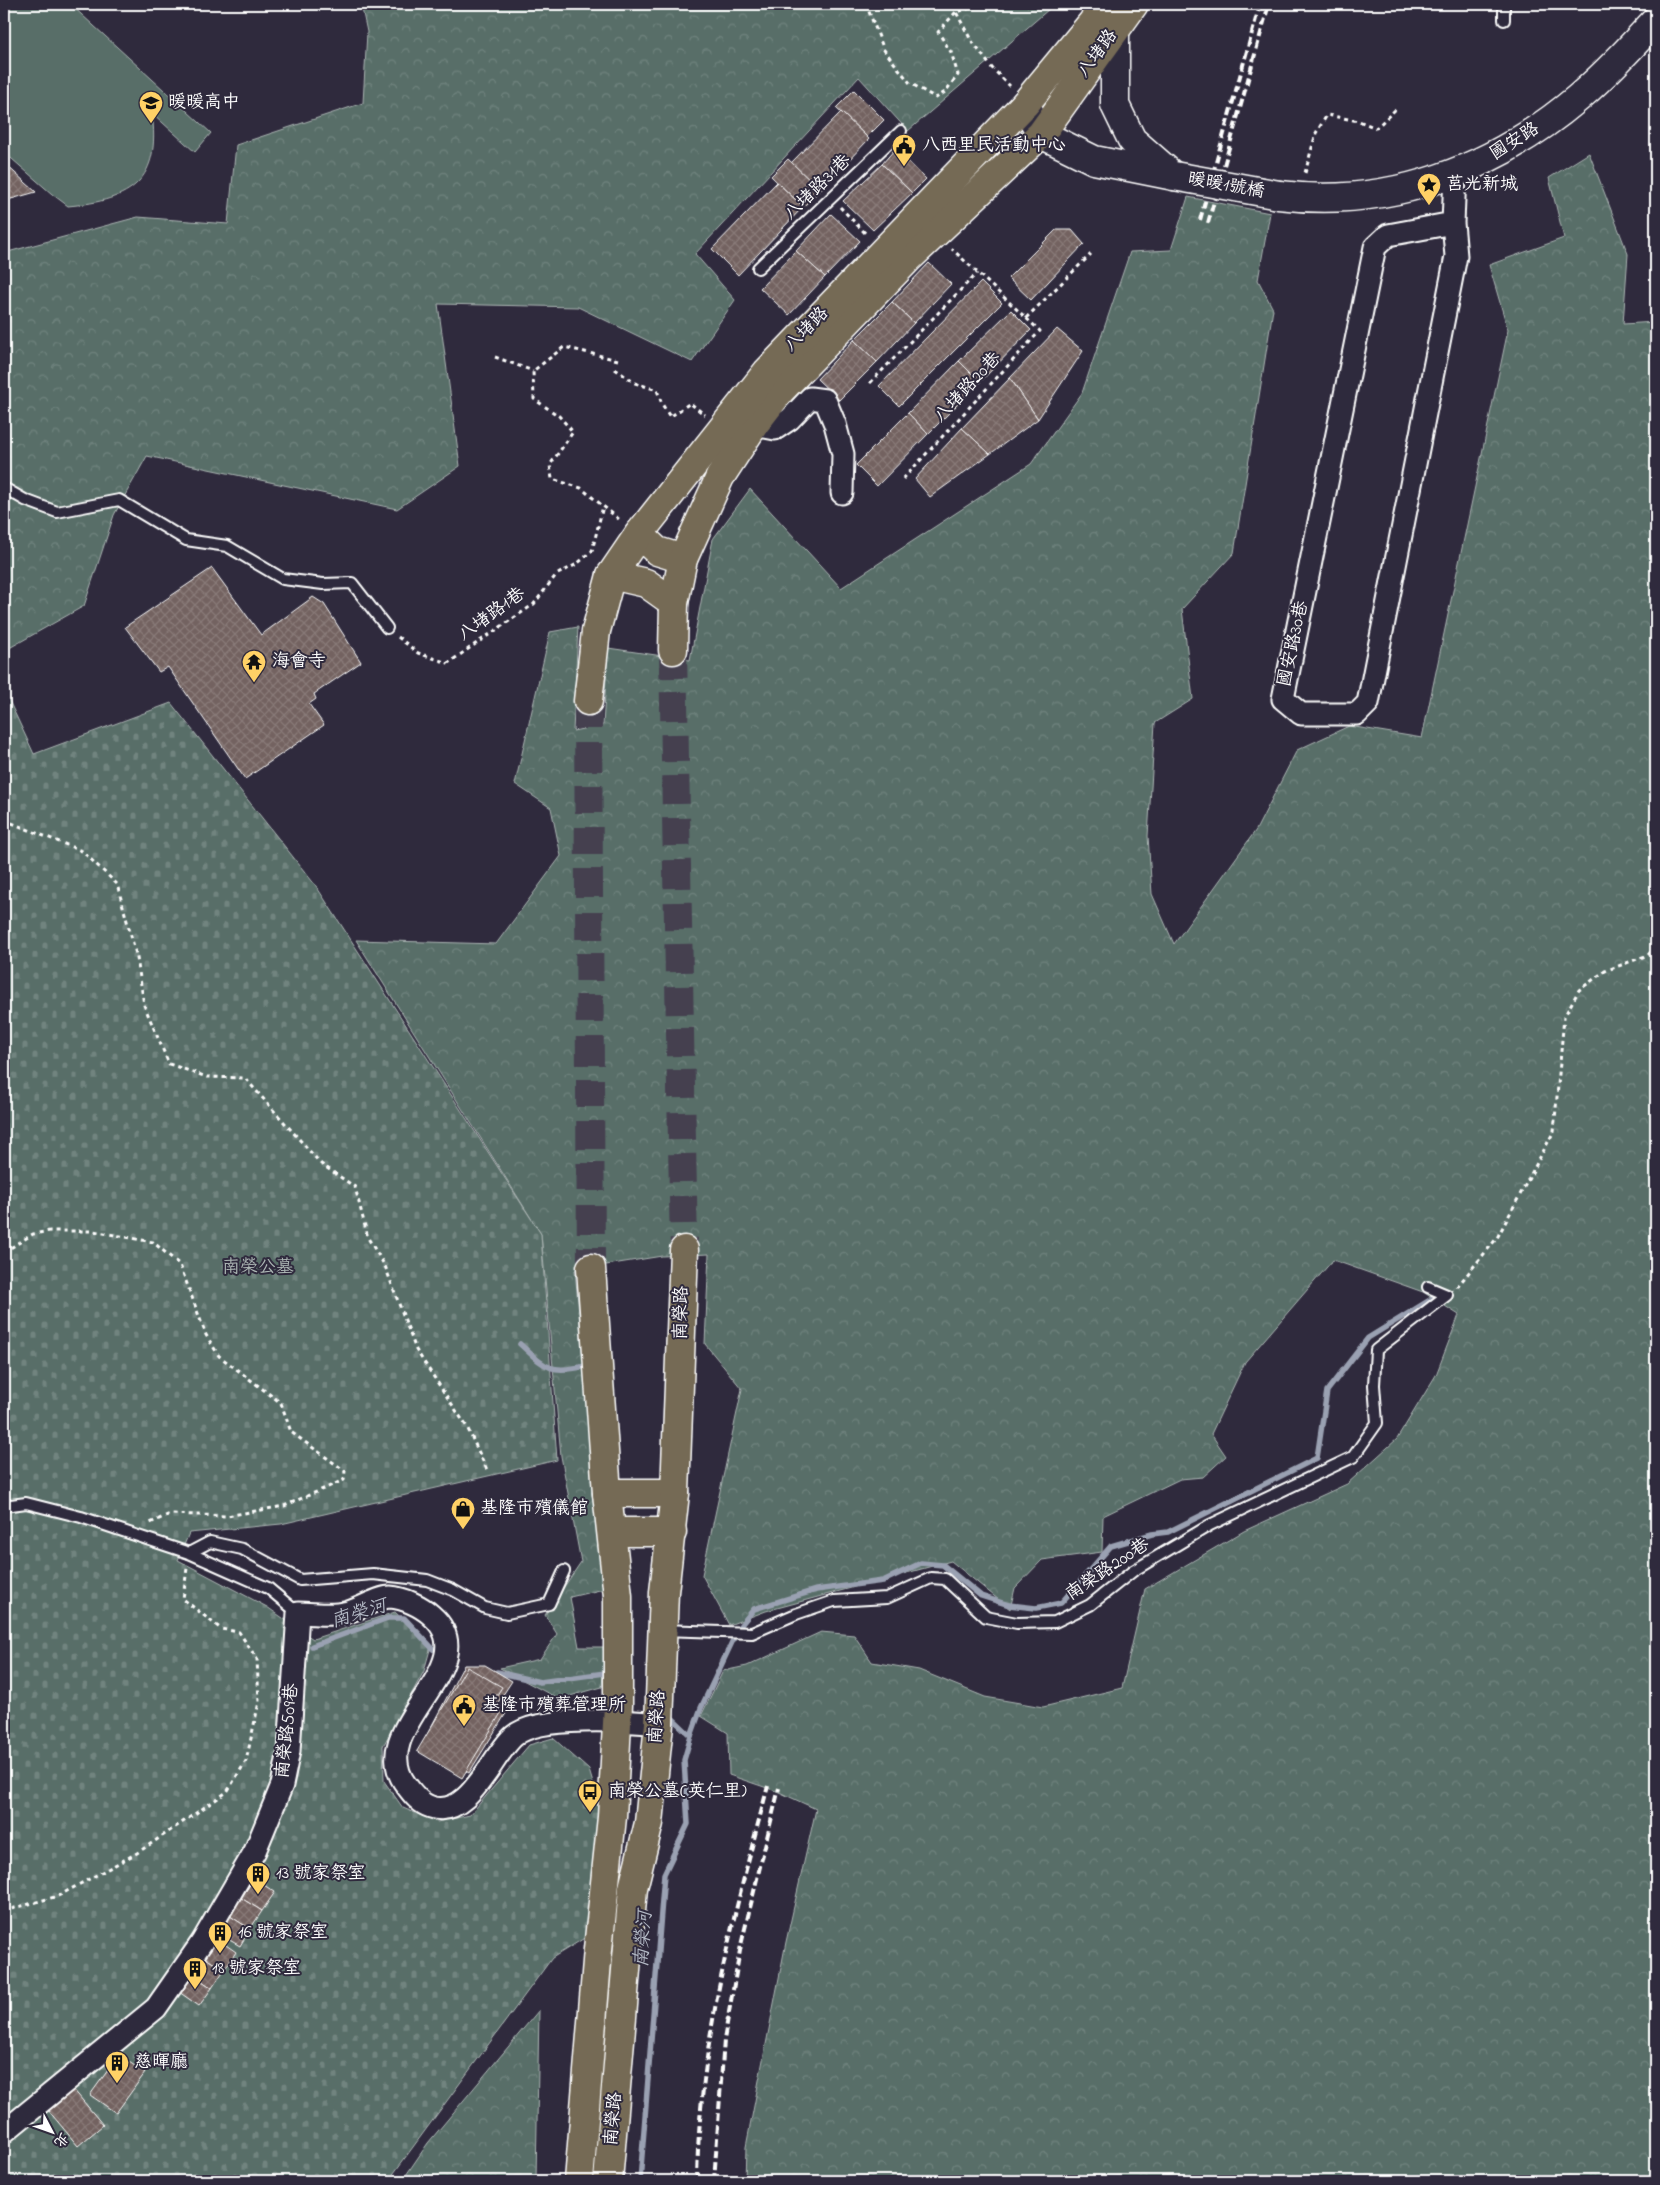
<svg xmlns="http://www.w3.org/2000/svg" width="1660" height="2185" font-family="'Indie Flower','LXGW WenKai TC',sans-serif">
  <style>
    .grass { fill: #586e68; stroke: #acb6b4 }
    .forest { fill: url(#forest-crowns); stroke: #acb6b4 }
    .cemetery { fill: url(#cemetery-stones); stroke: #acb6b4 }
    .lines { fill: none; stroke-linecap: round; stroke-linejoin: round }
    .stream { stroke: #9aa1b2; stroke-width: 5.5 }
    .building { fill: url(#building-cross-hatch); stroke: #fff }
    .primary-tunnel { stroke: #443f50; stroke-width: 28; stroke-dasharray: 28 14; stroke-linecap: butt }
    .lane-casing { stroke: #fff; stroke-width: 14 }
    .street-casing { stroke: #fff; stroke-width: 25 }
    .secondary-casing { stroke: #fff; stroke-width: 31 }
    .primary-casing { stroke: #fff; stroke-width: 31 }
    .path { stroke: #fff; stroke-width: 3; stroke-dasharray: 4 4; stroke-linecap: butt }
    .lane { stroke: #2f2a3d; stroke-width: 10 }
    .street { stroke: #2f2a3d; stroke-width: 21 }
    .secondary { stroke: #2f2a3d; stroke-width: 28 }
    .primary { stroke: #756a55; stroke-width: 28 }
    .rail { stroke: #fff; stroke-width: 4; stroke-dasharray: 8 4; stroke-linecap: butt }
    .secondary-bridge-casing { stroke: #fff; stroke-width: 31; stroke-linecap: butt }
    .secondary-bridge { stroke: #2f2a3d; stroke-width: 28 }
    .labels { text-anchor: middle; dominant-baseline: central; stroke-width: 4; stroke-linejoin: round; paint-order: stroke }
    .street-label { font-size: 18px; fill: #fff; stroke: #2f2a3d }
    .poi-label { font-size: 18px; fill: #fff; stroke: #2f2a3d; text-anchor: start }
    .park-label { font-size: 18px; fill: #acb6b4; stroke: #2f2a3d }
    .water-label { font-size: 19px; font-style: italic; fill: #b3b9c5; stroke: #2f2a3d }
  </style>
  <defs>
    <pattern id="forest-crowns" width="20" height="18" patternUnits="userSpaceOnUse" patternTransform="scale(1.25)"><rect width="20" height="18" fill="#586e68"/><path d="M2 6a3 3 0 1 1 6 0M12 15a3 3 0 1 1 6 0" fill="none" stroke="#71847f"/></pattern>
    <pattern id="cemetery-stones" width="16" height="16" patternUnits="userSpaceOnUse" patternTransform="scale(1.25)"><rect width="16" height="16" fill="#586e68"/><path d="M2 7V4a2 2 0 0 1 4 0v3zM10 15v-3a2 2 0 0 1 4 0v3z" fill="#71847f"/></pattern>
    <pattern id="building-cross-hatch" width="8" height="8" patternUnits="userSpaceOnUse" patternTransform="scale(1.25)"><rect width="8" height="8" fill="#736260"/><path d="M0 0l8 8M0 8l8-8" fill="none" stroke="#887a78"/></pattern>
  </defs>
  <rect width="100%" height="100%" fill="#2f2a3d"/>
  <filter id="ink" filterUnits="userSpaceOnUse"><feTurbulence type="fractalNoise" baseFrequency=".02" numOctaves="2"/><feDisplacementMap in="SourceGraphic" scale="10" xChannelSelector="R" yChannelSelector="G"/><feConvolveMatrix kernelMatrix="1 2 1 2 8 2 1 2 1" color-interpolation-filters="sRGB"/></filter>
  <g filter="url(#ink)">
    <path class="grass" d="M 4,4 L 70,4 L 211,133 L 195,152 L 152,113 C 161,180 133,200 68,206 L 52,194 L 4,152 Z"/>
    <g class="forest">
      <polygon points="361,4 1052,4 1049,9 908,131 859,77 695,254 735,300 692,362 578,307 438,304 460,466 397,509 147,456 114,515 84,606 4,651 4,253 138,217 228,224 236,145 363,103 367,32"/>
      <polygon points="1589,153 1628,254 1623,324 1656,322 1656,2181 745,2181 746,2147 786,1942 816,1809 779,1792 729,1775 728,1733 701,1716 723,1671 747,1666 821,1632 854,1635 872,1662 919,1670 985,1697 1043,1707 1122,1688 1145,1589 1244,1531 1347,1484 1397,1439 1436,1375 1459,1315 1423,1292 1333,1260 1245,1362 1211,1434 1226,1456 1203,1477 1180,1479 1103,1516 1102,1552 1042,1560 1015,1588 1010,1609 951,1561 766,1611 729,1625 702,1575 742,1389 705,1344 709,1254 662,1256 575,1270 604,1589 570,1597 579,1647 605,1647 602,1687 559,1699 500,1668 540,1659 557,1634 545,1615 581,1562 561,1456 541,1234 356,940 496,944 561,856 551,808 515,784 550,632 578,627 573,731 603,725 608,648 690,660 713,539 750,489 841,588 1031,464 1082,393 1130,252 1171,250 1188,197 1270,213 1258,280 1273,309 1234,553 1182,609 1193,699 1155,723 1148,836 1152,894 1174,944 1256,830 1297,750 1349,726 1422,738 1508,330 1489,265 1564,238 1549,178"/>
      <polygon points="539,2010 536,2180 402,2181 428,2143"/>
    </g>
    <polygon class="cemetery" points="4,690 34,754 171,703 316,886 541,1234 557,1460 281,1524 189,1533 178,1560 267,1607 313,1639 395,1612 431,1646 424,1671 383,1746 384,1781 403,1808 437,1822 470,1815 529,1745 553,1738 589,1770 599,1803 591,1934 552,1958 388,2181 4,2181"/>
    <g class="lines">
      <g class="stream">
        <path d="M 520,1344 C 546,1368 549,1374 586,1366"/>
        <polyline points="740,1626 754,1609 816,1590 883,1581 921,1563 943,1565 981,1596 1009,1605 1036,1608 1061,1603 1111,1546 1152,1534 1168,1532 1317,1458 1327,1391 1368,1338 1433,1298"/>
        <polyline points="312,1646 388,1618 404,1618 433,1649"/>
        <polyline points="497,1672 540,1682 605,1673"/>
        <polyline points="691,1736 701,1708 733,1640"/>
        <polyline points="640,2181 664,1874 688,1824 684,1760 691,1736 669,1715"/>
      </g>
    </g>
    <g class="building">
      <polygon points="854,90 884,120 867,137 836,108"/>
      <polygon points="841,112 869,139 820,190 791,163"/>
      <polygon points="895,149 926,179 912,193 882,164"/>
      <polygon points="788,159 820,190 803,207 771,176"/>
      <polygon points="4,163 36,192 4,201"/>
      <polygon points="882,164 912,193 873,230 843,201"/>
      <polygon points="777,182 803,207 738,275 712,249"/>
      <polygon points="831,214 860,241 825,277 796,251"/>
      <polygon points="1056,230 1072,230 1084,244 1031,300 1008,278"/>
      <polygon points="796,251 825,277 789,315 760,288"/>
      <polygon points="929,263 951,284 914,323 892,302"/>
      <polygon points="981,282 1002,303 899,406 879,386"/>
      <polygon points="892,302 914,323 877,362 854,340"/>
      <polygon points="1011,310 1031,330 980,382 959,361"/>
      <polygon points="1057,329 1083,351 1038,419 1010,378"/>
      <polygon points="854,340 877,362 839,400 817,379"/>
      <polygon points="959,361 980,382 928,434 908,413"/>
      <polygon points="1010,378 1038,419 990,454 962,428"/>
      <polygon points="908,413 928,434 877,486 856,465"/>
      <polygon points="962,428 990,454 930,497 915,479"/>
      <polygon points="212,568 261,635 313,597 324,604 361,662 314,694 316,699 309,704 324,725 245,779 168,667 159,672 125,627"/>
      <polygon points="464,1665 485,1665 512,1681 497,1704 508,1710 469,1773 422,1744"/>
      <polygon points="467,1667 502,1687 490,1706 501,1713 462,1778 417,1751"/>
      <polygon points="254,1879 275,1892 262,1911 241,1898"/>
      <polygon points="241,1898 262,1911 250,1929 230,1916"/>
      <polygon points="230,1916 250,1929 240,1946 219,1934"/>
      <polygon points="216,1938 236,1952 224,1970 204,1957"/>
      <polygon points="204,1957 224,1970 212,1988 192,1974"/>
      <polygon points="192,1974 212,1988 199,2006 179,1992"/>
      <polygon points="119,2055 145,2073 116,2113 90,2095"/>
      <polygon points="73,2089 103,2125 78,2146 48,2110"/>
    </g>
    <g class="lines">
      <g class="primary-tunnel">
        <polyline points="673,650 684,1250"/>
        <polyline points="588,701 591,1268"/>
      </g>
      <defs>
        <g id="lane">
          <polyline points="1504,20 1504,4"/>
          <polyline points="758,268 901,131"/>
          <polyline points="4,488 25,500 57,512 119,500 186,540 227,546 283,579 323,584 352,583 387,628"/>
          <polyline points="4,1506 26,1503 81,1517 189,1553 268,1588 298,1613"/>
          <polyline points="189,1553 210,1542 242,1549 300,1580 373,1574 427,1580 453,1590 485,1608 507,1613 549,1604 564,1571"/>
          <polyline points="662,1630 752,1633 796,1614 834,1601 887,1598 931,1578 945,1579 986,1617 1017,1623 1055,1622 1090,1605 1133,1571 1210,1525 1353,1457 1377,1423 1374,1385 1376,1350 1447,1295 1428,1287"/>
        </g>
        <g id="street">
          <polyline points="1453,223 1388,235 1375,247 1283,699 1301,714 1357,714 1368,703 1456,256 1453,223 1455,174"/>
          <polyline points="754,425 775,429 790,419 810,398 825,400 835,424 843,454 842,493"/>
          <path d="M 4,2132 L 156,2008 L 202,1942 L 255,1851 L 282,1785 L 289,1751 L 298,1613 C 313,1613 330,1616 344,1613 C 357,1611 378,1597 390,1597 C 404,1598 421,1606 431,1615 C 490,1666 362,1727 406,1785 C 412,1793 420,1804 431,1807 C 469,1820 491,1756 514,1736 C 538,1715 627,1721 659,1724"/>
        </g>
        <g id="secondary">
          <polyline points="1115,32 1115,105 1132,140 1172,175"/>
          <polyline points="1025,104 1041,134 1094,160 1174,176"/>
          <path d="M 1279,195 C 1391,209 1494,169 1578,98 C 1606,74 1631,47 1656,20"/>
        </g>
        <g id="primary">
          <polyline points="639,534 657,551 683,559"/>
          <polyline points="611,575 646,583 674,603"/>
          <polyline points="673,650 674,603 683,559 720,477 754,425 781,390 909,258 1041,134 1134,4"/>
          <polyline points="588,701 596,631 611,575 639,534 767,372 1025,104 1092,23 1104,4"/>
          <polyline points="607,1493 675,1493"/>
          <polyline points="612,1532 672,1532"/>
          <polyline points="579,2181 598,1949 612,1817 618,1705 618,1596 607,1493 591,1268"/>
          <polyline points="608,2181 633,1888 649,1823 659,1724 664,1592 675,1493 684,1250"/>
        </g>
      </defs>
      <use href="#lane" class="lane-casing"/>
      <use href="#street" class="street-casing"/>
      <use href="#secondary" class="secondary-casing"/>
      <use href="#primary" class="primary-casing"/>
      <g class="path">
        <polyline points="866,4 884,50 910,83 936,98 945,92 958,75 951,52 938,32 956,12"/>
        <polyline points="986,4 956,12 971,40 992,68 1010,86"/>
        <polyline points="1305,173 1316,133 1327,115 1359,121 1376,128 1396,109"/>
        <polyline points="840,207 867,235"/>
        <polyline points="1026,318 1091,254"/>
        <polyline points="495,357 533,371"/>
        <polyline points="618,360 564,347 533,371 534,399 559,416 573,432 550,465 552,479 581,488 620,520"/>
        <polyline points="615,369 635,383 657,390 662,404 670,417 690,403 705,415"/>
        <polyline points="870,383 977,273"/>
        <polyline points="903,479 1040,331 952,249"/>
        <polyline points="398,637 418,653 448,663 534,604 556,575 577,564 592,551 603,506"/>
        <polyline points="4,820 82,851 117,884 137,958 144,1005 169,1064 207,1077 245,1078 321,1164 355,1187 368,1238 385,1266 416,1350 467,1427 488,1472"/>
        <polyline points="4,1252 33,1234 50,1231 93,1231 153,1242 180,1265 206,1335 219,1356 281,1403 291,1432 345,1471 344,1480 284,1506 227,1516 170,1514 148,1524"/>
        <polyline points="1457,1287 1497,1238 1554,1131 1564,1017 1579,990 1605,971 1648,955 1656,946"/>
        <polyline points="4,1911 58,1896 137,1853 227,1792 246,1761 259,1702 257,1659 239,1632 221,1629 183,1599 187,1568"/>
      </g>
      <use href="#lane" class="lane"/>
      <use href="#street" class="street"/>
      <use href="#secondary" class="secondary"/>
      <use href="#primary" class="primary"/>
      <g class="rail">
        <polyline points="1200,220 1260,4"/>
        <polyline points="1208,223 1269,4"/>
        <path d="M 697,2181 C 699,2045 733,1917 768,1786"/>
        <polyline points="714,2181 724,2040 741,1945 779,1788"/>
      </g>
      <defs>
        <polyline id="secondary-bridge" points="1174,176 1279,195"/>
      </defs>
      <use href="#secondary-bridge" class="secondary-bridge-casing"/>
      <use href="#secondary-bridge" class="secondary-bridge"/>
    </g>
  </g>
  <defs>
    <symbol id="school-pin" viewBox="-11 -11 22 30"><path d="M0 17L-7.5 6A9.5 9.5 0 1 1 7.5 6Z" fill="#ffd166" stroke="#2f2a3d"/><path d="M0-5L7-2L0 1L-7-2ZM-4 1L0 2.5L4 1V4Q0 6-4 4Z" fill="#111"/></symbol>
    <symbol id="civic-pin" viewBox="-11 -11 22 30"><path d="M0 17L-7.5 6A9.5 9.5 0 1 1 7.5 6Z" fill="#ffd166" stroke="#2f2a3d"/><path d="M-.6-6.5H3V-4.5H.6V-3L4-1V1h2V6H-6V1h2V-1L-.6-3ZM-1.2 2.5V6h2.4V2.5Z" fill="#111"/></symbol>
    <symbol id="sight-pin" viewBox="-11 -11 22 30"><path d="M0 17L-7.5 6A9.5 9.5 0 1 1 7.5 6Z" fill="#ffd166" stroke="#2f2a3d"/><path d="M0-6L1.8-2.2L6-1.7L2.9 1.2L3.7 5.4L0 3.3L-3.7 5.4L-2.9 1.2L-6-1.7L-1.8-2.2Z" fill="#111"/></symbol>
    <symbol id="temple-pin" viewBox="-11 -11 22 30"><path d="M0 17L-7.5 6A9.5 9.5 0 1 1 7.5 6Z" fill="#ffd166" stroke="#2f2a3d"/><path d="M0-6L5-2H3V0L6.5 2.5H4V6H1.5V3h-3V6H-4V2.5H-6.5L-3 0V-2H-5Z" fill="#111"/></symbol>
    <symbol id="shop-pin" viewBox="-11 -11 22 30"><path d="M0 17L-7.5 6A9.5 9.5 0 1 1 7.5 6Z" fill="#ffd166" stroke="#2f2a3d"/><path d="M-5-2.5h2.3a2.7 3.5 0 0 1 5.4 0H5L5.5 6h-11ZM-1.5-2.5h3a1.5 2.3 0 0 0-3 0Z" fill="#111"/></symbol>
    <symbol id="bus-pin" viewBox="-11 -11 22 30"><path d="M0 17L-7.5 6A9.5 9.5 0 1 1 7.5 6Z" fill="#ffd166" stroke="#2f2a3d"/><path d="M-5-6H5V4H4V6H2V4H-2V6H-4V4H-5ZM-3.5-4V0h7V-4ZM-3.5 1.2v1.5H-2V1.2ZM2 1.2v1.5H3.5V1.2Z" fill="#111"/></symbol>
    <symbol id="building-pin" viewBox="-11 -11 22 30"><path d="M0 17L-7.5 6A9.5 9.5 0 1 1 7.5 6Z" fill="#ffd166" stroke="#2f2a3d"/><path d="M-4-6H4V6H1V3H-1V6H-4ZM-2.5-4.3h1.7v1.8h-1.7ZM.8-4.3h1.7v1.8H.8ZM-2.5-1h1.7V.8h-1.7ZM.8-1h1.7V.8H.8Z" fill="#111"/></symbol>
  </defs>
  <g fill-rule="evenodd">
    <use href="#school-pin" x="137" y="89" width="28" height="38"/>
    <use href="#civic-pin" x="890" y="132" width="28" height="38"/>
    <use href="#sight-pin" x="1415" y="171" width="28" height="38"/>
    <use href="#temple-pin" x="240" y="648" width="28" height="38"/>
    <use href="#shop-pin" x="449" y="1495" width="28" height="38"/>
    <use href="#civic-pin" x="450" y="1692" width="28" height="38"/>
    <use href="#bus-pin" x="576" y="1778" width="28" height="38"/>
    <use href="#building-pin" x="244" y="1860" width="28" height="38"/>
    <use href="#building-pin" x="206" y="1919" width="28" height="38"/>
    <use href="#building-pin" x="181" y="1955" width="28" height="38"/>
    <use href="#building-pin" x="103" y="2049" width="28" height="38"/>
  </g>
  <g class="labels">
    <g class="street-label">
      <text transform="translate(1098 54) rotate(-54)">八堵路</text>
      <text transform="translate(1515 142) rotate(-32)">國安路</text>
      <text transform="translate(1226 186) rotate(10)">暖暖1號橋</text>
      <text transform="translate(818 188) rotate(-44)">八堵路31巷</text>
      <text transform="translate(807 330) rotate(-46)">八堵路</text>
      <text transform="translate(968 388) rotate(-47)">八堵路20巷</text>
      <text transform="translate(492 615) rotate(-36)">八堵路1巷</text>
      <text transform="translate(1294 644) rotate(-78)">國安路30巷</text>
      <text transform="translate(682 1313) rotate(-89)">南榮路</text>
      <text transform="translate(1108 1570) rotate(-34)">南榮路200巷</text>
      <text transform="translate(658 1717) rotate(-86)">南榮路</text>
      <text transform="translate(288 1731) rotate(-84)">南榮路509巷</text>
      <text transform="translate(614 2119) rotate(-85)">南榮路</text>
    </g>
    <g class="poi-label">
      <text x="168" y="103">暖暖高中</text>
      <text x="922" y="146">八西里民活動中心</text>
      <text x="1446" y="185">莒光新城</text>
      <text x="272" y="662">海會寺</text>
      <text x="480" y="1509">基隆市殯儀館</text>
      <text x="482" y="1706">基隆市殯葬管理所</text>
      <text x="608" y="1792">南榮公墓(英仁里)</text>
      <text x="276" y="1874">13 號家祭室</text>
      <text x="238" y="1933">16 號家祭室</text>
      <text x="212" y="1969">18 號家祭室</text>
      <text x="134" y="2063">慈暉廳</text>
    </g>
    <g class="park-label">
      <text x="258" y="1268">南榮公墓</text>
    </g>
    <g class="water-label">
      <text transform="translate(359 1614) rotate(-17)">南榮河</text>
      <text transform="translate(644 1939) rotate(-86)">南榮河</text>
    </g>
  </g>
  <rect width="1660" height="2185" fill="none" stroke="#2f2a3d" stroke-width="20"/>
  <rect x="10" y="10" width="1640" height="2165" fill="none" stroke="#fff" stroke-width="2" filter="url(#ink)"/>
  <g transform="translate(52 2132) rotate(131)" stroke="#2f2a3d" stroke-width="4" paint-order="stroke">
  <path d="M0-4L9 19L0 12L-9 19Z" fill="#ffffff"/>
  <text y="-8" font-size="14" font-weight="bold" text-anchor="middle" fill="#ffffff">北</text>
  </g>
</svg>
